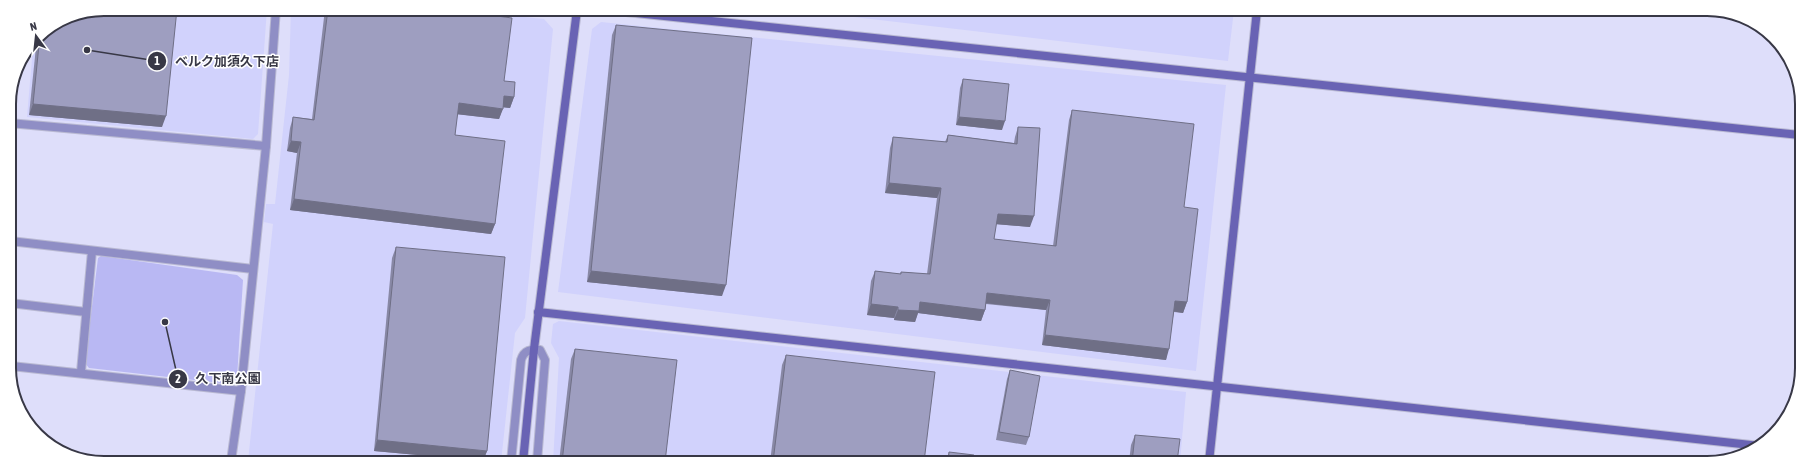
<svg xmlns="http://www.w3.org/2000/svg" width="1811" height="472" font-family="'Asap Condensed','Noto Sans JP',sans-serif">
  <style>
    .built { fill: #d1d2fc }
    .green { fill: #b9b8f3 }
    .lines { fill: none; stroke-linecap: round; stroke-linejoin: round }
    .street-casing { stroke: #b9b9d2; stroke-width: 10 }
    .secondary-casing { stroke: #b9b9d2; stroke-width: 10 }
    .street { stroke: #8f8ec5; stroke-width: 8 }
    .secondary { stroke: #6963b4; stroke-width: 8 }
    .wall { fill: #8888a5 }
    .shaded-wall { fill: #6f6f86 }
    .building { fill: #9e9ec0; stroke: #6f6f86 }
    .rim { fill: none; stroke: #383846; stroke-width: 2 }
    .leader { fill: none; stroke: #383846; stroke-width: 1.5 }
    .callout-dot { fill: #383846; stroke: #fff; stroke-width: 1.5 }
    .mark-label { font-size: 12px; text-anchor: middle; font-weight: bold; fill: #fff }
    .callout-label { font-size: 13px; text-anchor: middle; font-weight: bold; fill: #383846; stroke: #fff; stroke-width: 3; stroke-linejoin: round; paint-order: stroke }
  </style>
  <rect width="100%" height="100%" fill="#dedefa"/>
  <g class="built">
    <polygon points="104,9 267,9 258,134 253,139 27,117 32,59 32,44 37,37 68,16"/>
    <polygon points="291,9 451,9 544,19 553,29 525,318 515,333 501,462 248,461 273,224 264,222 266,204 275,204 289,75"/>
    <polygon points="794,10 1234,10 1228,61"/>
    <polygon points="601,22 1226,85 1196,371 558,292 592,29"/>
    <polygon points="559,321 1186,392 1180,462 553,462 559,358 551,343 553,324"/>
  </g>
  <polygon class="green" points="101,256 237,275 243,280 237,378 229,384 89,368 85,363 98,258"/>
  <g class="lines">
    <defs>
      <g id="street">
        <polyline points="9,123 266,146"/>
        <polyline points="10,241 253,269"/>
        <polyline points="10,303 86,312"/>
        <polyline points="11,366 241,391"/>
        <polyline points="81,372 92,251"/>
        <polyline points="231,461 241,391 266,146 276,9"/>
        <path d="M 511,462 L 521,360 C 524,350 531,349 540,350 L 545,360 L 537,462"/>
      </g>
      <g id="secondary">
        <polyline points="607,10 1800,135"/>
        <polyline points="538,312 1760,446"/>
        <polyline points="523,462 534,349 577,10"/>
        <polyline points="1209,462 1257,10"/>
      </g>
    </defs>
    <use href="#street" class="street-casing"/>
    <use href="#secondary" class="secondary-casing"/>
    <use href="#street" class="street"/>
    <use href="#secondary" class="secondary"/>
  </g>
  <g class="wall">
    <polygon points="325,9 444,9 504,81 514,97 510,108 503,107 499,119 457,114 455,135 495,224 491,234 290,210 297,153 287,151 290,128 293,117 312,119"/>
    <polygon points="68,16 162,127 29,115 37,37"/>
    <polygon points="616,25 722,296 587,282 612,35"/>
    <polygon points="963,79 1002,130 956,125 960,88"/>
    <polygon points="1072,110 1184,207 1187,302 1183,313 1174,312 1166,360 1042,345 1046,310 986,304 985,310 981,321 918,313 915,322 894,320 894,318 867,315 871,281 875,271 900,274 901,272 927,274 937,198 885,193 890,148 893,137 945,142 948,135 1014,143 1015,137 1018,127 1030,227 996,224 994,239 1053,246 1069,120"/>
    <polygon points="396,247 487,451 483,461 374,451 392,258"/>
    <polygon points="575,349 665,462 559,462 571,359"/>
    <polygon points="786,355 924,462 770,462 782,365"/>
    <polygon points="1010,370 1029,437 1026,445 996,440 1007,379"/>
    <polygon points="1135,435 1177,462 1129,462 1131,445"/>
    <polygon points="949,452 973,462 946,462"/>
  </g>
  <g class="shaded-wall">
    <polygon points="504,96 514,97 510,108 500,107"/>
    <polygon points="459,103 503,109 499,119 455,114"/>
    <polygon points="33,104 166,116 162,127 29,115"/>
    <polygon points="959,117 1005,121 1002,130 956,125"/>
    <polygon points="291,141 301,142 297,153 287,151"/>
    <polygon points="889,183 941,188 937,198 885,193"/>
    <polygon points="294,199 495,224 491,234 290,210"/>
    <polygon points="998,214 1034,216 1030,227 994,224"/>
    <polygon points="591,271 726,285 722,296 587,282"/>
    <polygon points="987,293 1050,300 1046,310 984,303"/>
    <polygon points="1175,301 1187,302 1183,313 1171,311"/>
    <polygon points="920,302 985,310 981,321 918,313 915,322 894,320 898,310"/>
    <polygon points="871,304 898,307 894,318 867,315"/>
    <polygon points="1045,335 1169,349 1166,360 1042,345"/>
    <polygon points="377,440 487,451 483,461 374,451"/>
  </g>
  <g class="building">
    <polygon points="104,9 177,9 166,116 33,104 40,35 68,16"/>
    <polygon points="328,9 444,9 512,18 504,81 515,82 514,97 504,96 503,109 459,103 455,135 505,141 495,224 294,199 301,142 291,141 293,117 314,120"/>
    <polygon points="616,25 752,38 726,285 591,271"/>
    <polygon points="963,79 1009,84 1005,121 959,117"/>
    <polygon points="1072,110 1194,124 1184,207 1198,209 1187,302 1175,301 1169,349 1045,335 1050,300 987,293 985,310 920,302 919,311 898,310 898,307 871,304 875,271 901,274 901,272 930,274 941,188 889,183 893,137 947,142 948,135 1017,144 1018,127 1040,128 1034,216 998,214 994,239 1056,246"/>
    <polygon points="396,247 505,257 487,451 377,440"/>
    <polygon points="575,349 677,360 665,462 562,462"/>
    <polygon points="786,355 935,372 924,462 773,462"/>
    <polygon points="1010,370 1040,376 1029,437 999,432"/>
    <polygon points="1135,435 1180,439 1177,462 1132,462"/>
    <polygon points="949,452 974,455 973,462 948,462"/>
  </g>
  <path d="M0 0H1811V472H0ZM104 16H1707A88 88 0 0 1 1795 104V368A88 88 0 0 1 1707 456H104A88 88 0 0 1 16 368V104A88 88 0 0 1 104 16Z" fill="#fff" fill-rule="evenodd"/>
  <path class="rim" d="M104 16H1707A88 88 0 0 1 1795 104V368A88 88 0 0 1 1707 456H104A88 88 0 0 1 16 368V104A88 88 0 0 1 104 16Z"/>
  <path class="leader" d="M87 50L157 61M165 322L178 379"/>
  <g class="callout-dot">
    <circle cx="87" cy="50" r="4"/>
    <circle cx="165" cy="322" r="4"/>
    <circle cx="157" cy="61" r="10"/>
    <circle cx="178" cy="379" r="10"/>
  </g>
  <g class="mark-label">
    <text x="157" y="65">1</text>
    <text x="178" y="383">2</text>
  </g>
  <g class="callout-label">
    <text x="227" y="66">ベルク加須久下店</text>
    <text x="228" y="383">久下南公園</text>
  </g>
  <g transform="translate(36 36) rotate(345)" stroke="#ffffff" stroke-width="3" paint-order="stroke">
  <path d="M0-3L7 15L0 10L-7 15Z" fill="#383846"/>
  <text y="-6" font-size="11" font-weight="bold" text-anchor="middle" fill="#383846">N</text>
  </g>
</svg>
